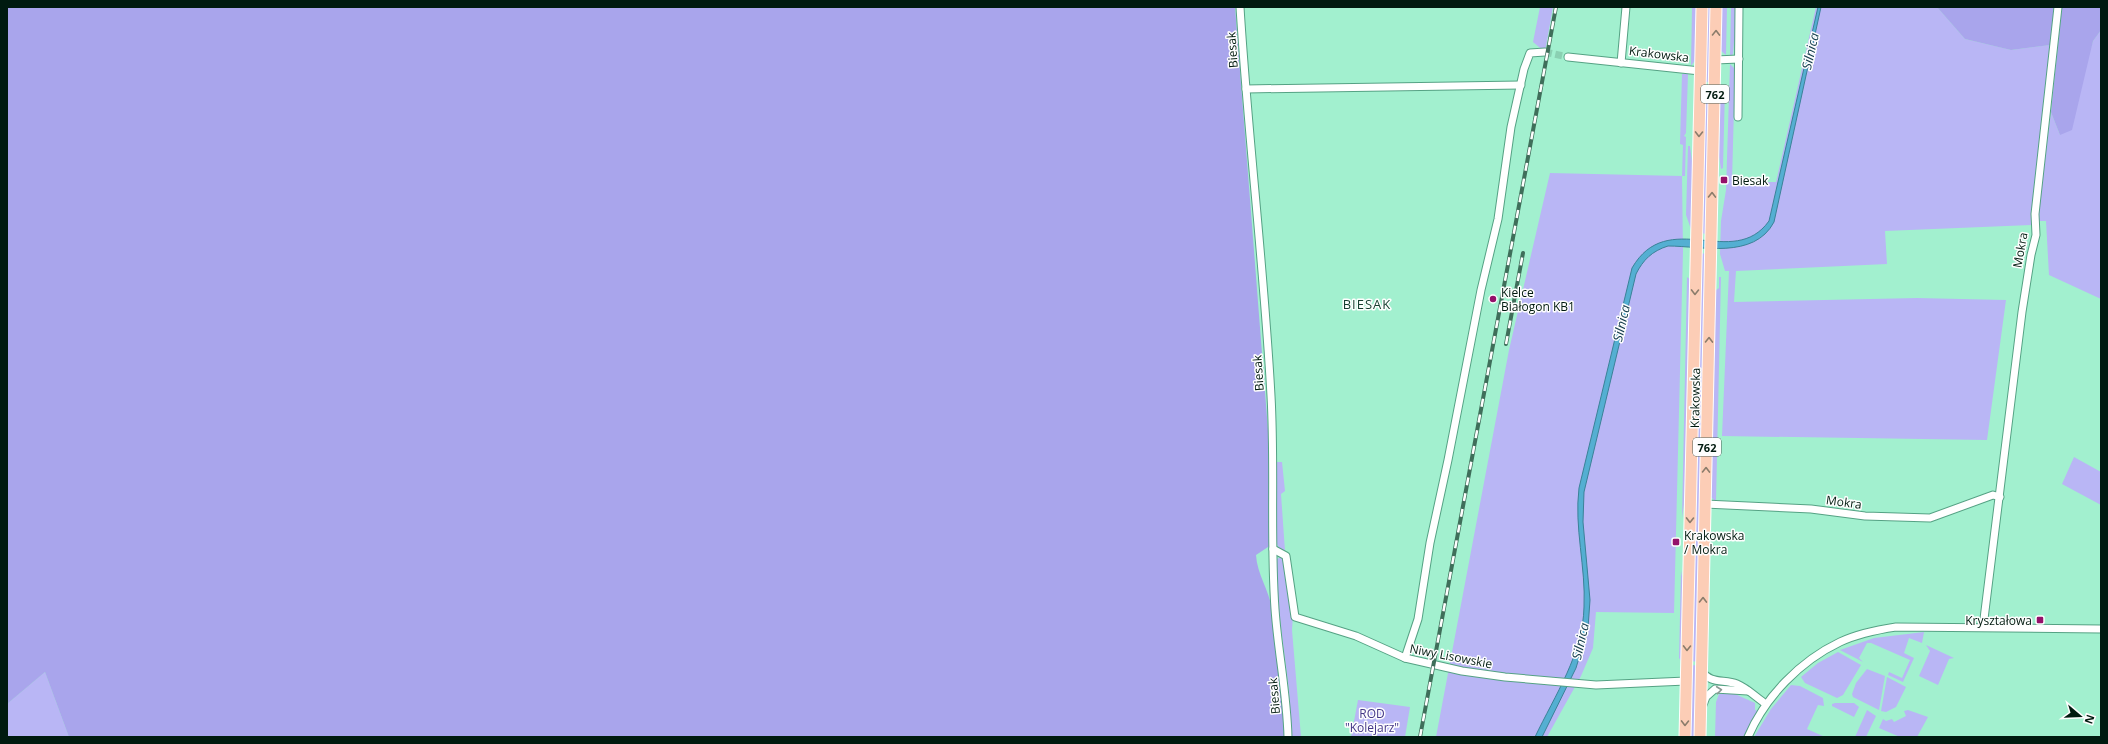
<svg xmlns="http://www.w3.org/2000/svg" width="2108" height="744" font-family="'Open Sans',sans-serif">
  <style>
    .green { fill: #b9b6f5 }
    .forest { fill: #a9a5ec }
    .water { fill: #54afd2; stroke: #3b8298 }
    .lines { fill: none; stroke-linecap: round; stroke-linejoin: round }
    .street-tunnel { stroke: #8ad0b2; stroke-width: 7; stroke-dasharray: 7 3.5; stroke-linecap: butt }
    .street-casing { stroke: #55a284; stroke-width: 9 }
    .primary-casing { stroke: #fff; stroke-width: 13 }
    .street { stroke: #fff; stroke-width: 7 }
    .primary { stroke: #fccdb6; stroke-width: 11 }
    .rail-casing { stroke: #3f6e5a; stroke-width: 4 }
    .rail { stroke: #fefefe; stroke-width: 2.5; stroke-dasharray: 8; stroke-linecap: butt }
    .oneway { stroke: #8b7c6b }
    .oneway2 { stroke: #8c9893 }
    .poi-dot { fill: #94116a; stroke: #fefefe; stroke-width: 1.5 }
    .labels { text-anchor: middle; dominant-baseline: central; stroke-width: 3; stroke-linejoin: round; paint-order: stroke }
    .shield { fill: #fefefe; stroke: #4c5e57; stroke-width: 1 }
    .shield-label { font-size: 11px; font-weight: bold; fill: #001a0f }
    .street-label { font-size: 12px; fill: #001a0f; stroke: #fefefe }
    .poi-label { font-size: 12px; fill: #001a0f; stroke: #fefefe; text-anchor: start }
    .park-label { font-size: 12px; fill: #433687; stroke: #fefefe }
    .water-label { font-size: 13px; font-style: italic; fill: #153e4e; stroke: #fefefe }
    .neighbourhood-label { font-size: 13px; letter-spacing: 1px; fill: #153e2f; stroke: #fefefe }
  </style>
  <rect width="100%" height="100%" fill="#a2f0cf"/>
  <g class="green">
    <polygon points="1540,7 1553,7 1545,52 1533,42"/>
    <polygon points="1692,7 1697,7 1696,59 1691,66"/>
    <polygon points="1707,7 1712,7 1710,82 1705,82"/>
    <polygon points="1721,7 1727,7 1726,55 1720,50"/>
    <polygon points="1731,7 1737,7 1736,40 1734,42 1733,54 1730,56"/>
    <polygon points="1816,7 1937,7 1965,39 2011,50 2050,45 2031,225 1885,231 1887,264 1736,271 1734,302 1917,298 2006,300 1987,440 1722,436 1729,271 1725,271 1720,254 1721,221 1726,190 1730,64 1735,69 1732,182 1776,182"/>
    <polygon points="2101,30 2101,299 2049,275 2046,221 2037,221 2051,112 2060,135 2085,67 2093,41"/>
    <polygon points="1682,74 1688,74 1686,133 1684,136 1686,137 1685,176 1682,176 1683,251 1674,613 1596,612 1593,648 1581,676 1547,737 1436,737 1509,350 1550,173 1682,176 1683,145 1680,144"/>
    <polygon points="1705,87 1710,87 1706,234 1701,233"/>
    <polygon points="1720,88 1725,88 1723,168 1721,169 1719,156"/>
    <polygon points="1688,146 1690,146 1693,169 1692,232 1686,215"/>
    <polygon points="1701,253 1706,254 1697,662 1692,661"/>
    <polygon points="1687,277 1691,280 1686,491 1682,518"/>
    <polygon points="1719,277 1721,277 1716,502 1711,497 1715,291 1719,288"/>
    <polygon points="2074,457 2101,472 2101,505 2062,484"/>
    <polygon points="1277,462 1282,462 1285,491 1281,494 1285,551 1279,548 1277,544"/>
    <polygon points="1280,557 1284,559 1293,615 1292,630 1301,737 1291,737 1289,690 1278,604 1276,560"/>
    <polygon points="1681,571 1684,587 1682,662 1679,658"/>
    <polygon points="1924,632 1922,643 1909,638 1904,653 1914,658 1903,682 1888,675 1889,672 1902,678 1910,660 1871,643 1867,643 1859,658 1863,662 1840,650 1874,638"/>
    <polygon points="1926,645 1954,658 1949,659 1938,685 1919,676 1930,651"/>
    <polygon points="1838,652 1861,665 1843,695 1837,698 1805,683 1801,677 1818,663"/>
    <polygon points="1694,665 1697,666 1696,737 1690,737 1692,666"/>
    <polygon points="1867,669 1885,676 1879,710 1853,697 1852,694 1856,683"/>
    <polygon points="45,672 69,737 7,737 7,704"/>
    <polygon points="1887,677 1906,687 1896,707 1886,712 1881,711"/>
    <polygon points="1791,685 1800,686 1823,698 1824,706 1818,705 1807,729 1825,737 1754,737 1771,709"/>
    <polygon points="1719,694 1735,694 1755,703 1755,710 1758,711 1744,737 1715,737 1716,702"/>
    <polygon points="1358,700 1410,707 1405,737 1351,737"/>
    <polygon points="1835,703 1854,703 1859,707 1854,717 1832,706 1832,704"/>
    <polygon points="1867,710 1876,716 1866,737 1855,737"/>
    <polygon points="1908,710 1928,717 1917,737 1900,737 1879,728 1883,719 1886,721 1892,719 1894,722 1906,716 1904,711"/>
  </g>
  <g class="forest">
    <path d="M 7,7 L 1235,7 L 1270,456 L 1271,545 L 1256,555 C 1257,574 1269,590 1272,609 C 1280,651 1283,695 1285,737 L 69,737 L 45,672 L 7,704 Z"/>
    <polygon points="1937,7 2054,7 2050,45 2011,50 1965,39"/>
    <polygon points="2062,7 2101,7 2101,30 2093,41 2072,130 2060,135 2051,112"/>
  </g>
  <path class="water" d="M 1818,7 L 1821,7 L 1774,222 C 1754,260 1701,246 1668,246 C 1652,251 1643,260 1636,274 L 1584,492 L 1583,522 L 1590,600 L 1588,628 L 1576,668 L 1542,737 L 1535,737 C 1555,695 1583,654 1584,607 C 1586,567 1574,528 1579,488 L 1632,268 C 1668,206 1733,271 1769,221 Z"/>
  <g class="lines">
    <polyline class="street-tunnel" points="1545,52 1568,57"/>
    <defs>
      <g id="street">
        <path d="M 1240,7 C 1248,137 1264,266 1271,396 C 1275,467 1270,538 1275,609 C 1278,652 1287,694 1288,737"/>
        <polyline points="1568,57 1700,71"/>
        <polyline points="1715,60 1739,59"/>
        <polyline points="1621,63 1626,7"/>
        <polyline points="1246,89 1521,85"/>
        <polyline points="1738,117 1739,7"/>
        <polyline points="1705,504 1811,509 1865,516 1930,518 1993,495 2000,497"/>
        <polyline points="1273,549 1286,556 1295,617 1356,636 1405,658 1462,671 1505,677 1596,685 1686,681"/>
        <polyline points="1983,627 2022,312 2031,255 2036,235 2035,214 2058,7"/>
        <polyline points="1405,658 1418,619 1430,543 1448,460 1481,290 1498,219 1511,127 1524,69 1530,53 1545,52"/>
        <path d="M 1702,671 C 1710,684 1724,679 1737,684 C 1747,688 1757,698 1766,704"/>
        <polyline points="1703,705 1706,697 1715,689 1748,691"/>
        <path d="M 1748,737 C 1765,697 1800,661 1840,642 C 1857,634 1876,630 1896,627 L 2101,629"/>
      </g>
      <g id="primary">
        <polyline points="1685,737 1702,7"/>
        <polyline points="1700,737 1716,7"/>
      </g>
    </defs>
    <use href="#street" class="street-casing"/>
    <use href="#primary" class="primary-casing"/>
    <use href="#street" class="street"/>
    <use href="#primary" class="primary"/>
    <defs>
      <g id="rail">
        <polyline points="1506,344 1523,253"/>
        <polyline points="1420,737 1556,7"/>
      </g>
    </defs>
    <use href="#rail" class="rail-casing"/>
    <use href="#rail" class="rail"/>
  </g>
  <defs><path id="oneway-chevron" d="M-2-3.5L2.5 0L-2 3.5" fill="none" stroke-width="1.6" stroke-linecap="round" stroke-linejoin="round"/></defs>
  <g class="oneway">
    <use href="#oneway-chevron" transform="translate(1716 33) rotate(-89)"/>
    <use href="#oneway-chevron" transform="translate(1699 134) rotate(91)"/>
    <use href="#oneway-chevron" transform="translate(1712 195) rotate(-89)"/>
    <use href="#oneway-chevron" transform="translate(1695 292) rotate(91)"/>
    <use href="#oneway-chevron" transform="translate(1709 340) rotate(-89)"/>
    <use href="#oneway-chevron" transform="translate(1706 470) rotate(-89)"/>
    <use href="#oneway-chevron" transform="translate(1690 520) rotate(91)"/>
    <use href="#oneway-chevron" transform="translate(1703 600) rotate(-89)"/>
    <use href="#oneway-chevron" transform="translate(1687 648) rotate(91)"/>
    <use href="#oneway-chevron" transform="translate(1685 723) rotate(91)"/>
  </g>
  <use class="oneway2" href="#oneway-chevron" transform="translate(1719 690) rotate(-6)"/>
  <g class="poi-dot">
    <rect x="1720" y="176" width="8" height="8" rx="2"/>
    <circle cx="1493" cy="299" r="4"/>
    <rect x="1672" y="538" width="8" height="8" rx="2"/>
    <rect x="2036" y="616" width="8" height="8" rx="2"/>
  </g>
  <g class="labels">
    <g class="shield">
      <rect x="1701" y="85" width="28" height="18" rx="3"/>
      <rect x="1693" y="438" width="28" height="18" rx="3"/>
    </g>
    <g class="shield-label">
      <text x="1715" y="94">762</text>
      <text x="1707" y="447">762</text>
    </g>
    <g class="street-label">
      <text transform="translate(1232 50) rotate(-94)">Biesak</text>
      <text transform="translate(1659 54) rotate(7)">Krakowska</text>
      <text transform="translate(2020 250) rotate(-80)">Mokra</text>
      <text transform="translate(1258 373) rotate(-94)">Biesak</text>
      <text transform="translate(1695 398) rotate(-89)">Krakowska</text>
      <text transform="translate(1844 502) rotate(8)">Mokra</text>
      <text transform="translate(1451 656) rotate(11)">Niwy Lisowskie</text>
      <text transform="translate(1274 696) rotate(-95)">Biesak</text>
    </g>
    <g class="poi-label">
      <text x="1732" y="180">Biesak</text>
      <text x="1501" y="292">Kielce<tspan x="1501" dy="14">Białogon KB1</tspan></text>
      <text x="1684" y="535">Krakowska<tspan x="1684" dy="14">/ Mokra</tspan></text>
      <text x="2032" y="620" text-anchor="end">Kryształowa</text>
    </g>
    <g class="park-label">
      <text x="1372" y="713">ROD<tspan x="1372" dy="14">"Kolejarz"</tspan></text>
    </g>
    <g class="water-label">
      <text transform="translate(1810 51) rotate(-77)">Silnica</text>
      <text transform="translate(1621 323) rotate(-77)">Silnica</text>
      <text transform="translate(1580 641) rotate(-77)">Silnica</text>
    </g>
    <g class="neighbourhood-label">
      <text x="1367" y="304">BIESAK</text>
    </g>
  </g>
  <rect width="2108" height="744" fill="none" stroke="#001a0f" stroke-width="16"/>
  <g transform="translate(2080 716) rotate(109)" stroke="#fefefe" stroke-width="3" paint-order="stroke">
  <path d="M0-3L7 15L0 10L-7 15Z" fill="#001a0f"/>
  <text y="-6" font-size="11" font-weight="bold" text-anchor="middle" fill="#001a0f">N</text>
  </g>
</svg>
